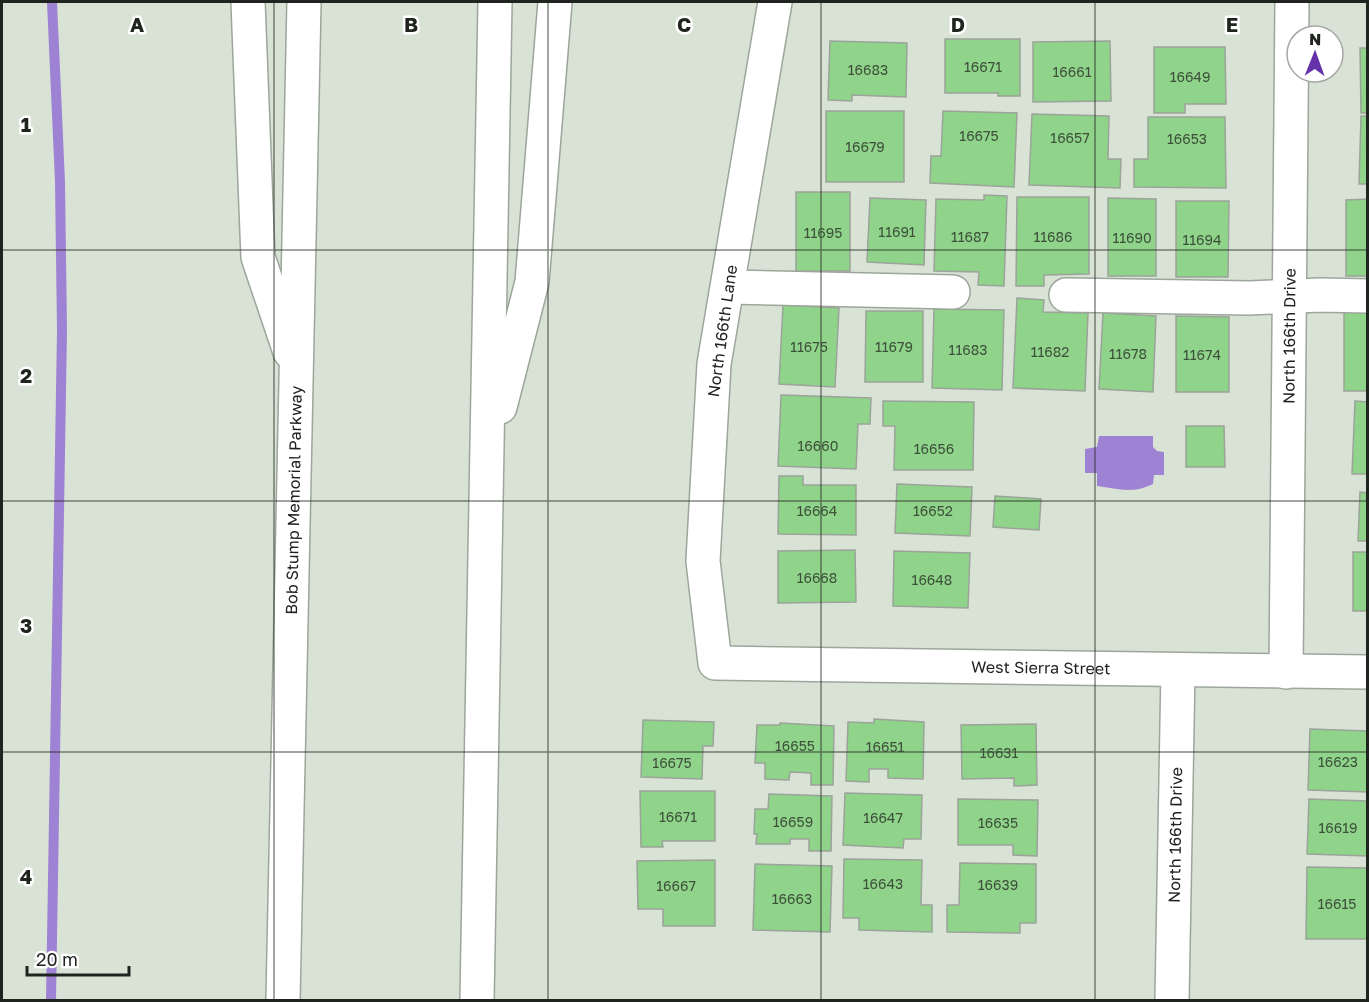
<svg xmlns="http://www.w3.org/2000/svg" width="1369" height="1002" font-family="'Golos Text',sans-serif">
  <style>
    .water { fill: #9e82d4 }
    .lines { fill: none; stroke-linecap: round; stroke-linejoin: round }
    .stream { stroke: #9e82d4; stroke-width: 10 }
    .building { fill: #90d38a; stroke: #9aa499; stroke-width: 1.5 }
    .minor-casing { stroke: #9ca69b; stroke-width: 36 }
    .highway-casing { stroke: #9ca69b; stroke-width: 36 }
    .minor { stroke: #fff; stroke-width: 33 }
    .highway { stroke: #fff; stroke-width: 33 }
    .grid { fill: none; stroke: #20241f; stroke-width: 1.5; stroke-opacity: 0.55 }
    .labels { text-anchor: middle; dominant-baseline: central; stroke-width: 5; stroke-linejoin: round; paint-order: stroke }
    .number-label { font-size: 14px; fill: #3c503a }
    .street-label { font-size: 16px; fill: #20241f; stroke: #fff }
    .grid-label { font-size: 20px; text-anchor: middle; font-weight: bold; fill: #20241f; stroke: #fff; stroke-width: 5; stroke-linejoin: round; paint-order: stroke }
  </style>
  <rect width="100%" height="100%" fill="#d8e3d6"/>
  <path class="water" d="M 1099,436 L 1153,436 L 1153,447 L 1157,451 L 1164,452 L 1164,475 L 1154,475 L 1153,484 C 1133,494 1118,489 1097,486 L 1097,473 L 1085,473 L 1085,449 L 1097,447 Z"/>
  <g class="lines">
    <polyline class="stream" points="51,1000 62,330 60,182 52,2"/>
  </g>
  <g class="building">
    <polygon points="945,39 1020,39 1020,96 998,96 998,93 945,93"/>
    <polygon points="830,41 907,43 906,97 852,95 852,101 828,100"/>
    <polygon points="1110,41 1111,101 1033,102 1033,42"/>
    <polygon points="1154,47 1225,47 1226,104 1185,104 1185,113 1154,113"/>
    <polygon points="1360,48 1368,48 1368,113 1361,113"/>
    <rect x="826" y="111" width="78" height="71"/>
    <polygon points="943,111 1017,113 1014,187 930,183 931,156 941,156"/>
    <polygon points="1032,114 1109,116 1108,159 1121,159 1120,188 1029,185"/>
    <polygon points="1361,116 1368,116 1368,184 1359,184"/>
    <polygon points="1148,117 1225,117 1226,188 1134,187 1134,159 1148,159"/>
    <rect x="796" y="192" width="54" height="79"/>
    <polygon points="984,195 1007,196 1004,286 978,285 979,272 934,271 936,199 984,200"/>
    <polygon points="1017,197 1089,197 1089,274 1044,275 1044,286 1016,286"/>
    <polygon points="870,198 926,200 924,265 867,262"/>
    <polygon points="1108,198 1156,199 1156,276 1108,276"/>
    <polygon points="1368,199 1368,276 1346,276 1346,200"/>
    <polygon points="1176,201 1229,201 1228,277 1176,277"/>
    <polygon points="1017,298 1044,300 1043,312 1088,313 1085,391 1013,388"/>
    <polygon points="783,305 839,308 835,387 779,384"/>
    <polygon points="934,309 1004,310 1002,390 932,388"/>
    <polygon points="866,311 923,311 923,382 865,382"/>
    <rect x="1344" y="312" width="24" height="79"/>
    <polygon points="1103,313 1156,316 1153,392 1099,389"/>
    <polygon points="1176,316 1229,317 1229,392 1176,392"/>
    <polygon points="781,395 871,398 870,424 858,424 856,469 778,466"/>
    <polygon points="883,401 974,402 973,470 894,470 895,426 883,426"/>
    <polygon points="1355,401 1368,402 1368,474 1352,474"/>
    <polygon points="1186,426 1224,426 1225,467 1186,467"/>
    <polygon points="779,476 803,476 803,485 856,485 856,535 778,534"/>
    <polygon points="897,484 972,487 970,536 895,533"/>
    <polygon points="1360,492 1368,493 1368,541 1358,541"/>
    <polygon points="995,496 1041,499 1039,530 993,527"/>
    <polygon points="855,550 856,602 778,603 778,551"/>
    <polygon points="894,551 970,553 968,608 893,606"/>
    <rect x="1353" y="552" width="15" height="59"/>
    <polygon points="874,719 924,722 923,779 888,778 888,769 869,769 869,782 846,781 848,722 874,723"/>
    <polygon points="643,720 714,722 713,746 703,746 702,779 641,777"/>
    <polygon points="780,723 834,726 833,785 811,785 811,773 790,772 789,780 765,779 765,763 755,763 757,725 780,725"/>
    <polygon points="1036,724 1037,785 1014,786 1014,778 962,779 961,725"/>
    <polygon points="1310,729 1368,731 1368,792 1308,790"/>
    <polygon points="640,791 715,791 715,841 662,841 663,847 641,847"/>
    <polygon points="845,793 922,795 921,839 904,839 903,848 843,845"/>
    <polygon points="769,794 832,796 831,851 809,851 809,839 790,839 790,844 756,844 757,834 754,834 755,809 768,809"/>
    <polygon points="958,799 1038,800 1037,856 1013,855 1013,845 958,845"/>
    <polygon points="1309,799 1368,801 1368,856 1307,854"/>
    <polygon points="844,859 922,860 921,905 932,905 932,932 859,930 859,918 843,918"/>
    <polygon points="715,860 715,926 663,926 663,909 638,909 637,861"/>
    <polygon points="960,863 1036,864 1036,923 1020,923 1020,933 947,932 947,905 959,905"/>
    <polygon points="755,864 832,866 830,932 753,930"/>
    <polygon points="1307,867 1368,868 1368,939 1306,939"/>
  </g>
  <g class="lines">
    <defs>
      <g id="minor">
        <path id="s1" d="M 775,2 L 714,364 L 703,561 L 715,663 L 1368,672"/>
        <polyline points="728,287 953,292"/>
        <polyline points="1066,295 1249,298 1320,295 1368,296"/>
        <path id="s2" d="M 1286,672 L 1292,2"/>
        <path id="s3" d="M 1172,1000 L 1178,670"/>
      </g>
      <g id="highway">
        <polyline points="248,2 258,257 290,352"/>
        <polyline points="500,407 532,282 555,2"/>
        <path id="s4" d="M 283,1000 L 304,2"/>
        <polyline points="477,1000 495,2"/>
      </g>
    </defs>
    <use href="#minor" class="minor-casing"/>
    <use href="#highway" class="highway-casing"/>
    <use href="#minor" class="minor"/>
    <use href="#highway" class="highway"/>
  </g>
  <path class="grid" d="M 274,2 L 274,1000M 548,2 L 548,1000M 821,2 L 821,1000M 1095,2 L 1095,1000M 2,250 L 1368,250M 2,501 L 1368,501M 2,752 L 1368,752"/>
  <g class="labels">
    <g class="number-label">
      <text x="983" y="66">16671</text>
      <text x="868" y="69">16683</text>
      <text x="1072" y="71">16661</text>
      <text x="1190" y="76">16649</text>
      <text x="979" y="135">16675</text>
      <text x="1070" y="137">16657</text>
      <text x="1187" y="138">16653</text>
      <text x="865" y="146">16679</text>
      <text x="897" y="231">11691</text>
      <text x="823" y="232">11695</text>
      <text x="970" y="236">11687</text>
      <text x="1053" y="236">11686</text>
      <text x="1132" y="237">11690</text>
      <text x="1202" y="239">11694</text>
      <text x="809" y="346">11675</text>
      <text x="894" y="346">11679</text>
      <text x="968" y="349">11683</text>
      <text x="1050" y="351">11682</text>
      <text x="1128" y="353">11678</text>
      <text x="1202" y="354">11674</text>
      <text x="818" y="445">16660</text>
      <text x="934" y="448">16656</text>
      <text x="817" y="510">16664</text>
      <text x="933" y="510">16652</text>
      <text x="817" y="577">16668</text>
      <text x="932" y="579">16648</text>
      <text x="795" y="745">16655</text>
      <text x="885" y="746">16651</text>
      <text x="999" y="752">16631</text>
      <text x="1338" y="761">16623</text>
      <text x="672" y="762">16675</text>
      <text x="678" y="816">16671</text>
      <text x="883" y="817">16647</text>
      <text x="793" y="821">16659</text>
      <text x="998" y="822">16635</text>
      <text x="1338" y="827">16619</text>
      <text x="883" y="883">16643</text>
      <text x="998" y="884">16639</text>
      <text x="676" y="885">16667</text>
      <text x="792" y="898">16663</text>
      <text x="1337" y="903">16615</text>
    </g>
    <g class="street-label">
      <text transform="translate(722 331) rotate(-82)">North 166th Lane</text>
      <text stroke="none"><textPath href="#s2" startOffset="336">North 166th Drive</textPath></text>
      <text stroke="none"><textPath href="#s4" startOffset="500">Bob Stump Memorial Parkway</textPath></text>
      <text stroke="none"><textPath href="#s1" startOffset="993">West Sierra Street</textPath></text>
      <text stroke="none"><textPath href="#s3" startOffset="165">North 166th Drive</textPath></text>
    </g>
  </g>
  <g class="grid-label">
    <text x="137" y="32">A</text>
    <text x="411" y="32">B</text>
    <text x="684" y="32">C</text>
    <text x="958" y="32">D</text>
    <text x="1232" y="32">E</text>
    <text x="26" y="132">1</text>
    <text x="26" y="383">2</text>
    <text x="26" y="633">3</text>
    <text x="26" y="884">4</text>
  </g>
  <rect width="1369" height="1002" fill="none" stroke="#20241f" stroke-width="6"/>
  <g transform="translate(1315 54) rotate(1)"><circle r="28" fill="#ffffff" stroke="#a6a7a5" stroke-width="1.5"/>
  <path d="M0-4.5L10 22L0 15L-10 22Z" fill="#6532a9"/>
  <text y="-9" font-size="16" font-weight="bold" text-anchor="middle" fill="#20241f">N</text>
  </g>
  <path d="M27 966v9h102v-9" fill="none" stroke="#20241f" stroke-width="3"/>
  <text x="36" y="966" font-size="18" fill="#20241f" stroke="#ffffff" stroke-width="4.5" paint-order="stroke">20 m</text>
</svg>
